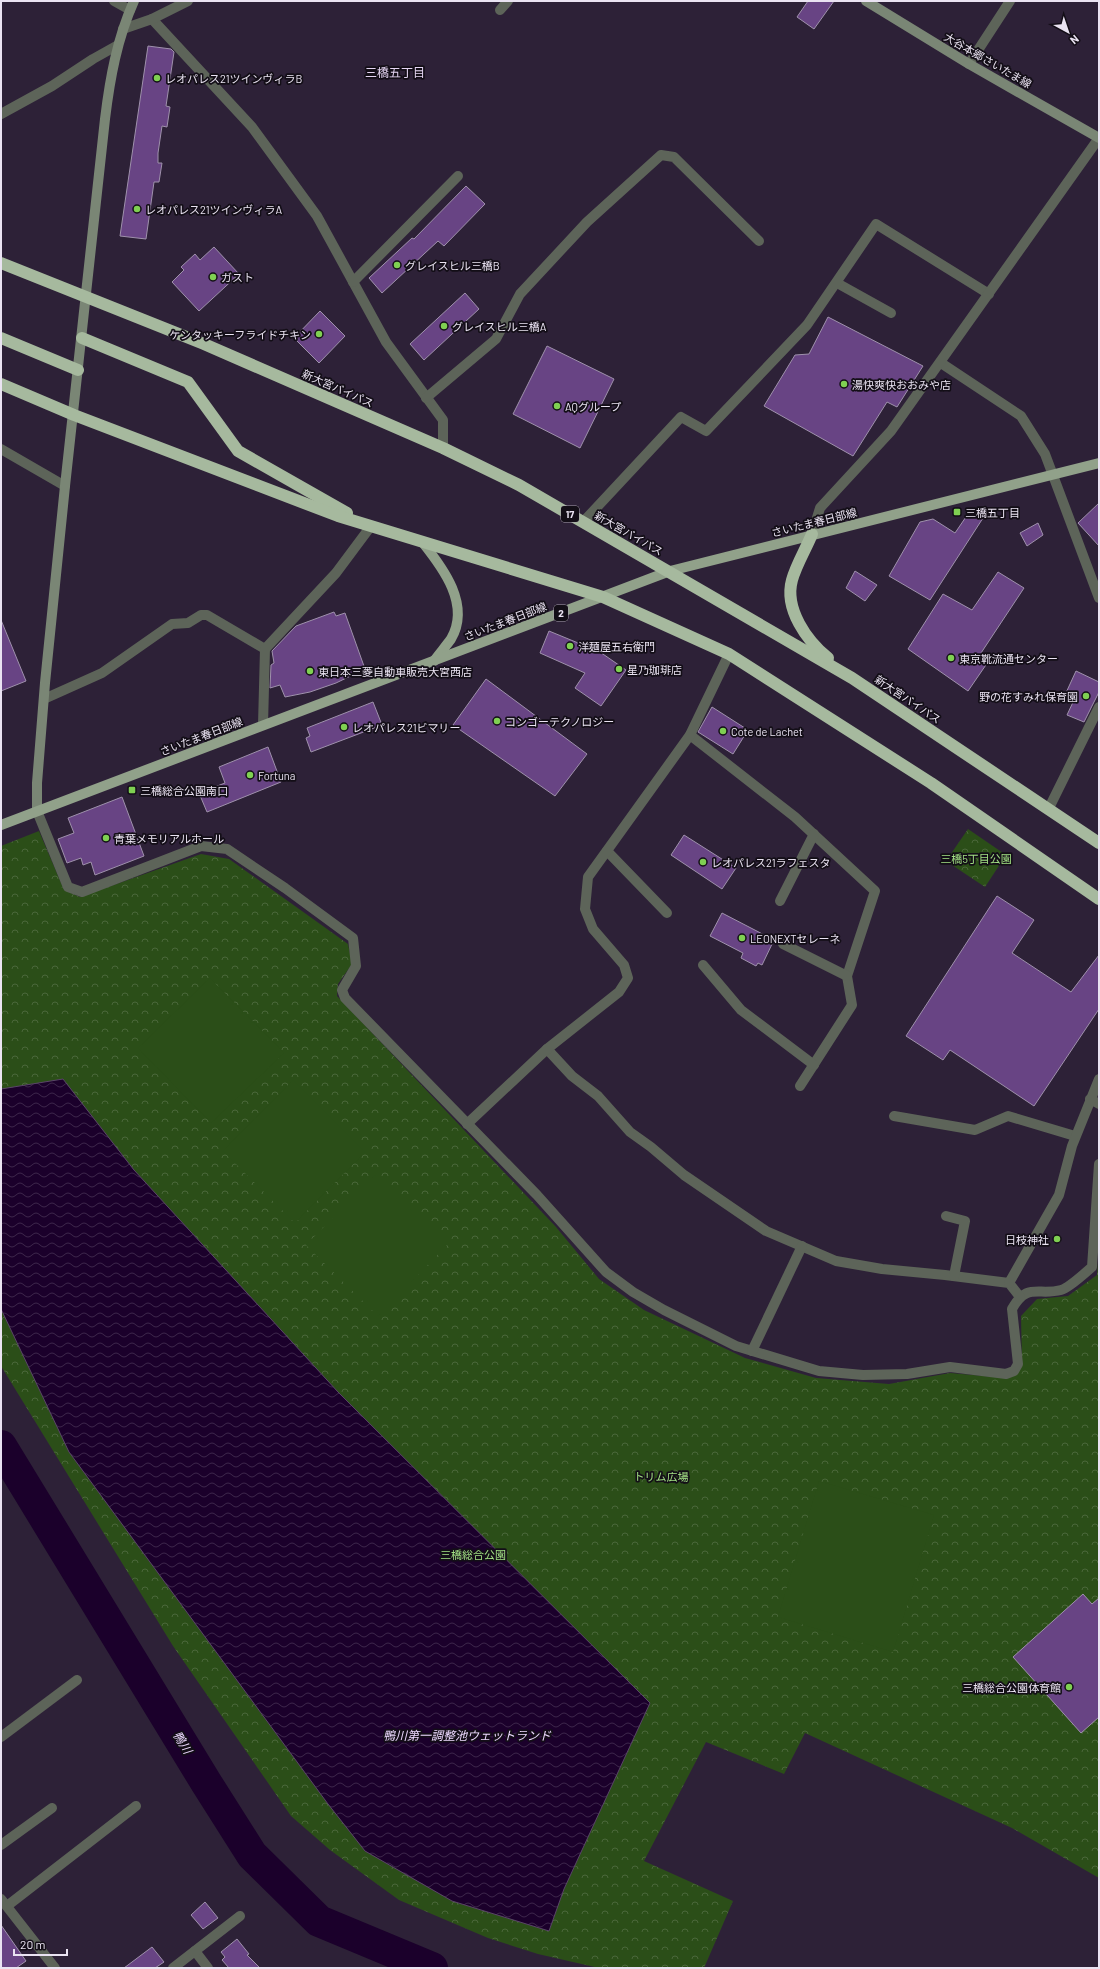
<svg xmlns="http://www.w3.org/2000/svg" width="1100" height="1969" font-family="Barlow,'Noto Sans JP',sans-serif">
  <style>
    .forest { fill: url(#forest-crowns) }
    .pitch { fill: #2b4e18 }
    .water { fill: url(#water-waves); stroke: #594467 }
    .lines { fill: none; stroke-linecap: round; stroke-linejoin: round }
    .river { stroke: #1b002b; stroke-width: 32 }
    .building { fill: #684484; stroke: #9f91ac }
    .street { stroke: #5d6459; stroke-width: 10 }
    .secondary { stroke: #7a8675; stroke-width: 10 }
    .primary { stroke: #91a18a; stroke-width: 10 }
    .highway { stroke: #a6b99e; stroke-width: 12 }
    .poi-dot { fill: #7fd052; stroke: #130e17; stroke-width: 1.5 }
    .labels { text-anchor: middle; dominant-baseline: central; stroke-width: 3.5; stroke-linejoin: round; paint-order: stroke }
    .shield { fill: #130e17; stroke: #aaa3b0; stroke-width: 1 }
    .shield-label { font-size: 10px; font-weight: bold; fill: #eae3f2 }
    .street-label { font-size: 11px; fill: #eae3f2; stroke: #130e17 }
    .poi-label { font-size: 11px; fill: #eae3f2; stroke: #130e17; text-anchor: start }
    .park-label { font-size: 11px; fill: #a2e084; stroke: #130e17 }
    .neighbourhood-label { font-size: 12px; fill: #e4d4f2; stroke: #130e17 }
    .water-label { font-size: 12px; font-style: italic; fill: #edd9ff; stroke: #130e17 }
  </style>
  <defs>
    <pattern id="forest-crowns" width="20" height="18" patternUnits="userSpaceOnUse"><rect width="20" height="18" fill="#2b4e18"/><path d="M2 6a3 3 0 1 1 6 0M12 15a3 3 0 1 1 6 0" fill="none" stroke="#4a673a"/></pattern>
    <pattern id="water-waves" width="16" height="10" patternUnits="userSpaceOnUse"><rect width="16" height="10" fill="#1b002b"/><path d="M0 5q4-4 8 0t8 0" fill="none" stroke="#3c254a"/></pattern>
  </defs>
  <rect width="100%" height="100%" fill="#2d2137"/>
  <g class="forest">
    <polygon points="968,829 1006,855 985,887 946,861"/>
    <polygon points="39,831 64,890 80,897 201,854 229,859 348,944 352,964 338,984 337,996 556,1227 599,1279 644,1310 745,1358 816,1378 889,1384 950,1373 1006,1378 1022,1366 1021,1316 1037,1299 1068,1296 1097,1275 1099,1247 1099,1878 1012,1828 805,1733 784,1774 706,1742 644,1861 733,1901 704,1968 599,1968 538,1954 488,1938 399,1900 330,1850 291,1816 173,1646 1,1366 1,846"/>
  </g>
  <g class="pitch">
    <polygon points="210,978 284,1053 211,1123 138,1048"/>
    <polygon points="293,1080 365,1152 295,1223 223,1151"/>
    <polygon points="375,1175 447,1245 378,1316 306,1245"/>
    <polygon points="819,1481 934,1515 893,1652 778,1617"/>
  </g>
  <polygon class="water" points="63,1079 134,1170 338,1392 650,1703 564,1889 549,1931 452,1901 365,1851 328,1804 69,1452 1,1309 1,1089"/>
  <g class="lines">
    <polyline class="river" points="1,1446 207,1784 252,1855 319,1921 432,1968"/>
  </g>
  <g class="building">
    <polygon points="808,1 834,1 814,29 797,17"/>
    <polygon points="148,46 171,49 174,52 166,106 170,107 167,127 162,126 158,153 158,163 162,163 159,182 154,182 146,239 120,236"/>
    <polygon points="466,186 485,204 444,246 438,241 382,293 369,278 412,238 414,239"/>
    <polygon points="214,247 239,274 199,311 172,282 184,270 181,267 195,254 200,260"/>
    <polygon points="465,293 479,309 424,360 410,344"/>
    <polygon points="320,311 345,336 319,363 294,338"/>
    <polygon points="828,317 923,366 897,407 887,402 853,456 764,406 795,355 809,354"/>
    <polygon points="547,346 614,379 580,448 513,414"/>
    <polygon points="1099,503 1099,546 1078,523"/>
    <polygon points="970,511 983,518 930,600 889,576 920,522 933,519 955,533"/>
    <polygon points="1038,523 1043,535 1027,546 1020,533"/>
    <polygon points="855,571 877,585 865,601 846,588"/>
    <polygon points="998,572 1024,588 981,653 990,659 968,691 908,649 943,594 972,610"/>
    <polygon points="334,612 336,616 345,613 365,669 336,683 310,692 285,697 280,685 270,688 271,665 274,663 272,651 296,626"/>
    <polygon points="1,620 26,681 1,691"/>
    <polygon points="549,631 600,652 626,670 601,706 575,688 585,673 540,653"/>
    <polygon points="1076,671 1099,682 1099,692 1084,722 1067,715 1074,700 1065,695"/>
    <polygon points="486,679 587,754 555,796 453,725"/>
    <polygon points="373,702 382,725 311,752 306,738 310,736 307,728"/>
    <polygon points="712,707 748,730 733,754 698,732"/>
    <polygon points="268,747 281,782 207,812 199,793 225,783 219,767"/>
    <polygon points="122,797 144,856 95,875 91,862 83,865 81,858 67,863 58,839 74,833 68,818"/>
    <polygon points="684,835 736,868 722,889 671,855"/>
    <polygon points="997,896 1034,920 1012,953 1071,992 1099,955 1099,1009 1034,1106 950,1050 943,1060 906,1036"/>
    <polygon points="722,913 774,940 762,965 758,963 756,966 741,958 743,953 710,936"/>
    <polygon points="1083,1594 1092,1604 1099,1598 1099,1717 1081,1733 1013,1657"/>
    <polygon points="205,1902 218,1918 203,1929 191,1915"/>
    <polygon points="1,1925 26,1961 16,1968 1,1968"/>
    <polygon points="237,1939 249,1954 247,1955 260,1968 229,1968 222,1960 225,1957 221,1952"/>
    <polygon points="152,1947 164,1962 155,1968 124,1968"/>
  </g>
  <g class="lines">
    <g class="street">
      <polyline points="114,1 130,10"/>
      <polyline points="500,10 508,1"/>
      <polyline points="152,19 252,127 317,216 386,342 443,420 443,448"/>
      <polyline points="123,29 152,19 188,1"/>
      <polyline points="969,64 1010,1"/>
      <polyline points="1,114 52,86 93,59 118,45"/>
      <polyline points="353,282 458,176"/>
      <polyline points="837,283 891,313"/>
      <polyline points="941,363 1021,416 1045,454 1099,598"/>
      <polyline points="426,398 496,339 520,294 587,222 661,155 674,157 759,241"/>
      <polyline points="1,449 65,486"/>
      <polyline points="584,521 681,417 706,431 807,325 876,224 989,294"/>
      <polyline points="812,534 820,508 891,431 1099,138"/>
      <polyline points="44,699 102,673 172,624 188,623 201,615 207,615 265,649"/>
      <polyline points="263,725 265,649 336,573 371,526"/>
      <polyline points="690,735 795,817 875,891 847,976 852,1005 800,1086"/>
      <polyline points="1049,808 1099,707"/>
      <path d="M 37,811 L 68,887 L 82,892 L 201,846 L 227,849 L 285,888 L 353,938 L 356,966 L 342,990 L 345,998 L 537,1195 L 606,1272 L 633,1292 L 664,1310 L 736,1346 L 819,1371 L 863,1375 L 907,1374 L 950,1367 L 1006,1374 L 1014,1371 L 1018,1364 L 1012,1309 C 1027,1282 1038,1296 1061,1290 C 1069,1288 1085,1273 1092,1267 L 1099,1164"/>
      <polyline points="607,851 667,913"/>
      <polyline points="780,901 814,834"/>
      <polyline points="783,944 847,976"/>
      <polyline points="703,965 741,1010 814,1065"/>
      <polyline points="547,1049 572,1076 598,1096 630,1132 651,1147 684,1175 766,1231 836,1261 882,1269 945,1275 1009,1283 1020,1297"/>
      <polyline points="1090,1099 1099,1104"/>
      <polyline points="894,1116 975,1130 1008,1116 1075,1136"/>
      <polyline points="467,1124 547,1049 619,992 628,978 624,965 593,929 585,909 588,877 690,735 729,654"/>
      <polyline points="946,1216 965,1221 954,1276"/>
      <polyline points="1009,1283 1059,1195 1072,1146 1099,1079"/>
      <polyline points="752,1351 802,1246"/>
      <polyline points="1,1737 77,1680"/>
      <polyline points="1,1845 52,1808"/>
      <polyline points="1,1899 55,1968"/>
      <polyline points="7,1906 136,1806"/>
      <polyline points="195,1951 208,1968"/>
      <polyline points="173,1968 240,1916"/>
    </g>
    <g class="secondary">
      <polyline points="866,1 969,64 1099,138"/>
      <path d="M 37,811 L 37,783 L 45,683 L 65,486 L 105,119 C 110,78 117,39 134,1"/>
    </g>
    <g class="primary">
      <path d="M 423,543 C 443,568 471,605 451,639 C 446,646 439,654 434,661"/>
      <polyline points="1,825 670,571 1099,463"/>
    </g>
    <g class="highway">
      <polyline points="1,263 204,344 443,448 519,485 852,678 1099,843"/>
      <polyline points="1,338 78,370"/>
      <polyline points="82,338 188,382 238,451 347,513"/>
      <polyline points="1,384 74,415 338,516 603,597 729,654 931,783 1099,899"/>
      <path d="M 812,534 C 806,549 796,565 792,580 C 784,609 807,641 828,658"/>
    </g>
  </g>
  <g class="poi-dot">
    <circle cx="157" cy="78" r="4"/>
    <circle cx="137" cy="209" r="4"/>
    <circle cx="397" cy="265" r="4"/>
    <circle cx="213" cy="277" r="4"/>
    <circle cx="444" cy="326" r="4"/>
    <circle cx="319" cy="334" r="4"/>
    <circle cx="844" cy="384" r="4"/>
    <circle cx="557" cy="406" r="4"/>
    <rect x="953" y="508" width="8" height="8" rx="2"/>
    <circle cx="570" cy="646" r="4"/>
    <circle cx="951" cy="658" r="4"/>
    <circle cx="619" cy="669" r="4"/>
    <circle cx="310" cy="671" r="4"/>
    <circle cx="1086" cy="696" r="4"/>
    <circle cx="497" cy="721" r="4"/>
    <circle cx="344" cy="727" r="4"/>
    <circle cx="723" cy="731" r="4"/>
    <circle cx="250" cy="775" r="4"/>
    <rect x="128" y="786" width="8" height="8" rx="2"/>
    <circle cx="106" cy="838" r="4"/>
    <circle cx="703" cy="862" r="4"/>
    <circle cx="742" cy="938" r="4"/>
    <circle cx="1057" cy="1239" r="4"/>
    <circle cx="1069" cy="1687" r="4"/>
  </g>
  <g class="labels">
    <g class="shield">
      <rect x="561" y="506" width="18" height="16" rx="3"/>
      <rect x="554" y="605" width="14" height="16" rx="3"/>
    </g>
    <g class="shield-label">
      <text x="570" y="514">17</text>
      <text x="561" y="613">2</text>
    </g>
    <g class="street-label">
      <text transform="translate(988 60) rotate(30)">大谷本郷さいたま線</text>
      <text transform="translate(338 388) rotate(24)">新大宮バイパス</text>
      <text transform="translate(814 522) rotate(-14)">さいたま春日部線</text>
      <text transform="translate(629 533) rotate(30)">新大宮バイパス</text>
      <text transform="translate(505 621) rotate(-21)">さいたま春日部線</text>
      <text transform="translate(908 699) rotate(34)">新大宮バイパス</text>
      <text transform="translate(201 736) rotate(-21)">さいたま春日部線</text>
    </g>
    <g class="poi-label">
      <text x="165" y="78">レオパレス21ツインヴィラB</text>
      <text x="145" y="209">レオパレス21ツインヴィラA</text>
      <text x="405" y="265">グレイスヒル三橋B</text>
      <text x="221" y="277">ガスト</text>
      <text x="452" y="326">グレイスヒル三橋A</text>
      <text x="311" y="334" text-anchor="end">ケンタッキーフライドチキン</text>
      <text x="852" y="384">湯快爽快おおみや店</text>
      <text x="565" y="406">AQグループ</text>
      <text x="965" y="512">三橋五丁目</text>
      <text x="578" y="646">洋麺屋五右衛門</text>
      <text x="959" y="658">東京靴流通センター</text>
      <text x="627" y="669">星乃珈琲店</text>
      <text x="318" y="671">東日本三菱自動車販売大宮西店</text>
      <text x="1078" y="696" text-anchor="end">野の花すみれ保育園</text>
      <text x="505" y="721">コンゴーテクノロジー</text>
      <text x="352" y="727">レオパレス21ビマリー</text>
      <text x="731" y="731">Cote de Lachet</text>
      <text x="258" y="775">Fortuna</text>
      <text x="140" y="790">三橋総合公園南口</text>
      <text x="114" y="838">青葉メモリアルホール</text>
      <text x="711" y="862">レオパレス21ラフェスタ</text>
      <text x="750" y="938">LEONEXTセレーネ</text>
      <text x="1049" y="1239" text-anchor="end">日枝神社</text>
      <text x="1061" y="1687" text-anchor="end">三橋総合公園体育館</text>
    </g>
    <g class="park-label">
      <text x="976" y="858">三橋5丁目公園</text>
      <text x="661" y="1476">トリム広場</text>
      <text x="473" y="1554">三橋総合公園</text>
    </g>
    <g class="neighbourhood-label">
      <text x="395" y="72">三橋五丁目</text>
    </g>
    <g class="water-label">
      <text x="467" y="1735">鴨川第一調整池ウェットランド</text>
      <text transform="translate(183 1742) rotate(58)">鴨川</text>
    </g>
  </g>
  <rect width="1100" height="1969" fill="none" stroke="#eae3f2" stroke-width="4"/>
  <g transform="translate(1068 32) rotate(140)" stroke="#130e17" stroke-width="3" paint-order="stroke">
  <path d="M0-3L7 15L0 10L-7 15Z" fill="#eae3f2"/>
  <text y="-6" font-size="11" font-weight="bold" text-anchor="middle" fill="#eae3f2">N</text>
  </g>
  <path d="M14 1949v6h53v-6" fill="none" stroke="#eae3f2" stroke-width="2"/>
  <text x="20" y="1949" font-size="12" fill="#eae3f2" stroke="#130e17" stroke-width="3" paint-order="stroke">20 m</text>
</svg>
